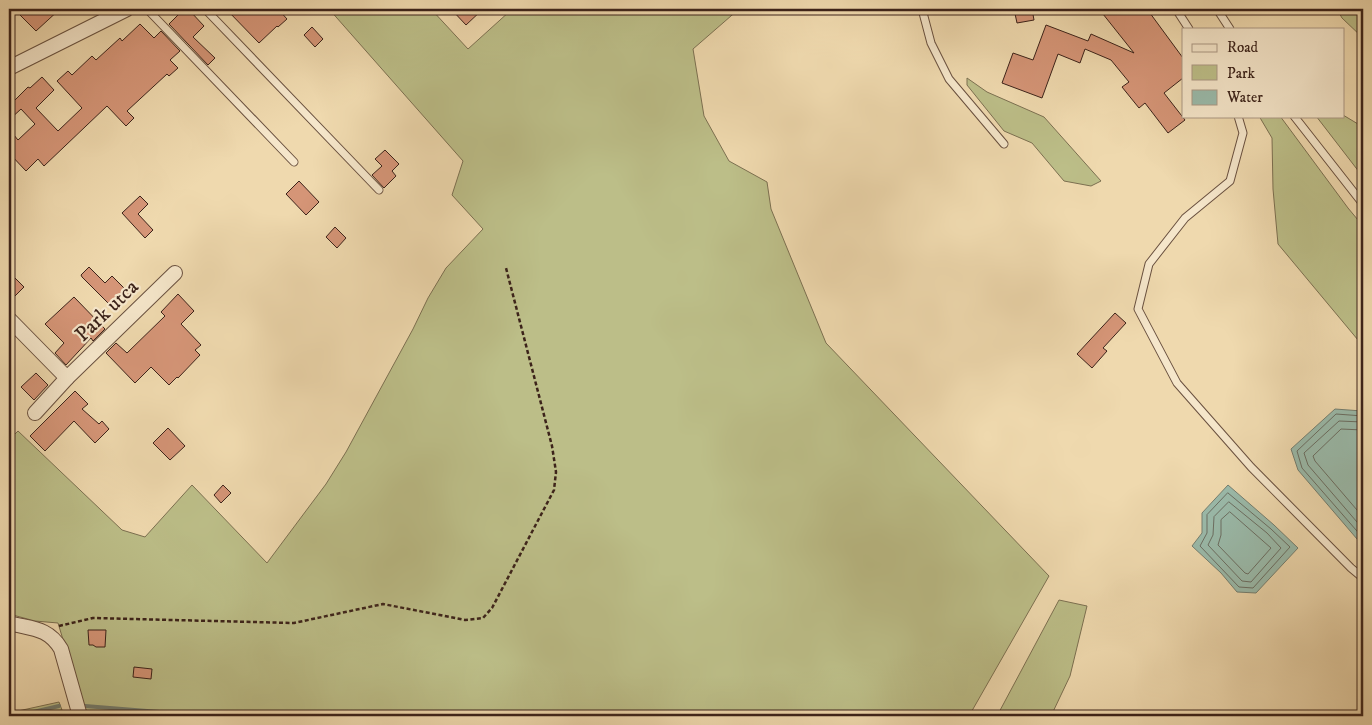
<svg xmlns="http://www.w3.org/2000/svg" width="1372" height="725" font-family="'IM FELL DW Pica',serif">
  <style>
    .green { fill: #bcbe88; stroke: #7c7051 }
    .water { fill: #9abaaa; stroke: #747e70 }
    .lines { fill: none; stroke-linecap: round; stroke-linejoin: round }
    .shore { stroke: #6b6e62; stroke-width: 1 }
    .stream { stroke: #747e70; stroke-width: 4 }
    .building { fill: #d59577; stroke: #3c231a }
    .service-casing { stroke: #69503f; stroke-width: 9 }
    .minor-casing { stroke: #69503f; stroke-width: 16 }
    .path { stroke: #3c231a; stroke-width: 2.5; stroke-dasharray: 4 2.5; stroke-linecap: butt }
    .service { stroke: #f5e6ca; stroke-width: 7 }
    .minor { stroke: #f5e6ca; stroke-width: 14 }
    .labels { text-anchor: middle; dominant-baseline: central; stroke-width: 4.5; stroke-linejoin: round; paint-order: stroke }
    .street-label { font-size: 21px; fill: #3c231a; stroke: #f5e6ca }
  </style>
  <rect width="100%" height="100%" fill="#efd9ae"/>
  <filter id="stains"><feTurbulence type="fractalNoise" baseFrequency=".004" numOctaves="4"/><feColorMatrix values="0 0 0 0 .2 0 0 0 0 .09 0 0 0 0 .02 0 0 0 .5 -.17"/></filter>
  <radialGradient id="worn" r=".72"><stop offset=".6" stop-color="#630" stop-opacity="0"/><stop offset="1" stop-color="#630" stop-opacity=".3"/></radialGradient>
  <g class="green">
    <polygon points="329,9 431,9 468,49 510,11 509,9 739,9 693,49 704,116 729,161 767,182 771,209 826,343 1049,576 969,716 86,716 58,623 35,621 9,614 9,436 11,438 18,431 122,530 145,537 192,485 267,563 326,484 346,452 413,329 428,298 446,268 483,229 452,195 463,161"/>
    <polygon points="1337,9 1363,9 1363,38 1342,18"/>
    <polygon points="967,78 987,92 1044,117 1101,181 1091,186 1064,181 1032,143 1004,131 967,85"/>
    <polygon points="1343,115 1363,127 1363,177 1316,116 1343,116"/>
    <polygon points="1259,116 1280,116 1348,208 1363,226 1363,346 1278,244 1273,189 1272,138"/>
    <polygon points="1059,600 1087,606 1070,676 1051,716 997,716"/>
    <polygon points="59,702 62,710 32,716 9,716 9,713"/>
  </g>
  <g class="water">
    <polygon points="1335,409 1362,411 1363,413 1363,546 1298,470 1291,449"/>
    <polygon points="1228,485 1274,525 1298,548 1256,593 1237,592 1221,573 1192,546 1202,533 1202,513"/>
  </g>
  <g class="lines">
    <g class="shore">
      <polyline points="1363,416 1336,414 1297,451 1302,468 1363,538"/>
      <polyline points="1363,422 1339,421 1304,453 1308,465 1363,529"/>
      <polyline points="1363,430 1341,429 1313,456 1315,461 1363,517"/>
      <polygon points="1228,493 1271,529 1290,547 1253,588 1239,587 1200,546 1207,533 1207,515"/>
      <polygon points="1229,502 1267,533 1281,548 1251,582 1242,581 1208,545 1213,535 1214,517"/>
      <polygon points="1230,512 1271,548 1248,574 1245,573 1218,545 1221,535 1221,520"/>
    </g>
    <g class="stream">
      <polyline points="85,706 209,716"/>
      <polyline points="16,716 59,706"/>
    </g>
  </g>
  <g class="building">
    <polygon points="14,9 60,9 36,31"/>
    <polygon points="226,9 278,9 287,19 278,27 277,26 259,43"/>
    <polygon points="451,9 483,9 466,25"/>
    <polygon points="1014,9 1032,9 1034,20 1017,23"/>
    <polygon points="1099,9 1147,9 1183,58 1183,78 1164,93 1185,120 1168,133 1145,103 1139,108 1122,87 1129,82 1111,60 1085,49 1080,63 1058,54 1042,98 1002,83 1013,53 1033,60 1046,25 1088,41 1091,34 1134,53"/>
    <polygon points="183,10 187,14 190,11 204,26 193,37 215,58 208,65 169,24"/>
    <polygon points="140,24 154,38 161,31 180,51 170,60 178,68 169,76 167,74 127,111 134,118 126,126 107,106 44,166 38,159 26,171 9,153 9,129 18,140 35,124 21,109 9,120 9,106 28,87 30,88 42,77 54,90 36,108 58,131 82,108 57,81 68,71 72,75 92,56 96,60 120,38 122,41"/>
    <polygon points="312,27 323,39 315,47 304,35"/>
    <polygon points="385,150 399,164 392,171 396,176 384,188 372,175 382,166 375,159"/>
    <polygon points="299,181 319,202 306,215 286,194"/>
    <polygon points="140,196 148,204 138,214 153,230 145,238 122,213"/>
    <polygon points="335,227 346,238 337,248 326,237"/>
    <polygon points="89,267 105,283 112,276 129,293 114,309 82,277 81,275"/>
    <polygon points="9,272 24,287 9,302"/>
    <polygon points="178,294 194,311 181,324 201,345 195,350 200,355 178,378 177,377 169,385 151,367 135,383 106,353 116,343 127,353 165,316 161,312"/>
    <polygon points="74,297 105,329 93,341 91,338 66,365 55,353 64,343 45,324"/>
    <polygon points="1115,313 1126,323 1103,348 1107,351 1092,368 1077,354"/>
    <polygon points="36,373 48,385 34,400 21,387"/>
    <polygon points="75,391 88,404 82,409 99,424 102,421 109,429 95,443 74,421 45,451 30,436"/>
    <polygon points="168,428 185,446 170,460 153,443"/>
    <polygon points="223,485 231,493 221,503 214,495"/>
    <polygon points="88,630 106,630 105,647 96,647 93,645 89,645"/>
    <polygon points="134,667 152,669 151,679 133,677"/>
  </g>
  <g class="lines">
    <defs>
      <g id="service">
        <polyline points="147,9 294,162"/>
        <polyline points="205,9 379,190"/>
        <polyline points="922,9 931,43 949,79 1004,144"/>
        <polyline points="1176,9 1189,29"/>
        <polyline points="1217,9 1230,29"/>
        <polyline points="1238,116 1243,133 1230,181 1185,218 1149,264 1138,309 1177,383 1251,467 1351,568 1363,578"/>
        <polyline points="1294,116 1363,204"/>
      </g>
      <g id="minor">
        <polyline points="9,68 127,9"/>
        <polyline points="9,319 67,378 175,273"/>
        <polyline points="35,413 67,378"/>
        <path d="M 9,623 C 31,629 48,627 61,649 L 80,716"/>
      </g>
    </defs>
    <use href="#service" class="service-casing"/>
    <use href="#minor" class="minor-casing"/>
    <polyline class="path" points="59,626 93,618 294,623 383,604 465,620 483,618 492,608 554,490 556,472 552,446 506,268"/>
    <use href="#service" class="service"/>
    <use href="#minor" class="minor"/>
  </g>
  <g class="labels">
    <g class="street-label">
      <text transform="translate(107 311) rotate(-44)">Park utca</text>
    </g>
  </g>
  <rect width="1372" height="725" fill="none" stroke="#efd9ae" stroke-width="30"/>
  <rect x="10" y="10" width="1352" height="705" fill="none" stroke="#3c231a" stroke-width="2.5"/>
  <rect x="15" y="15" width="1342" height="695" fill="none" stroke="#3c231a"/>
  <rect x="1182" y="28" width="162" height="90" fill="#f5e6ca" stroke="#ab9884"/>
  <rect x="1192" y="44" width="25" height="8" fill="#f5e6ca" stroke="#ab9884"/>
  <text x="1227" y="52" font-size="15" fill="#3c231a">Road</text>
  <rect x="1192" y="65" width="25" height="15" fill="#bcbe88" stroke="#ab9884"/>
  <text x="1227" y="78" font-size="15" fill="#3c231a">Park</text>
  <rect x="1192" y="90" width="25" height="15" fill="#9abaaa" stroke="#ab9884"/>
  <text x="1227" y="102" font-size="15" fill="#3c231a">Water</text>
  <rect width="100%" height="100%" filter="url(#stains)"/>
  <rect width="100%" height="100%" fill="url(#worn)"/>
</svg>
